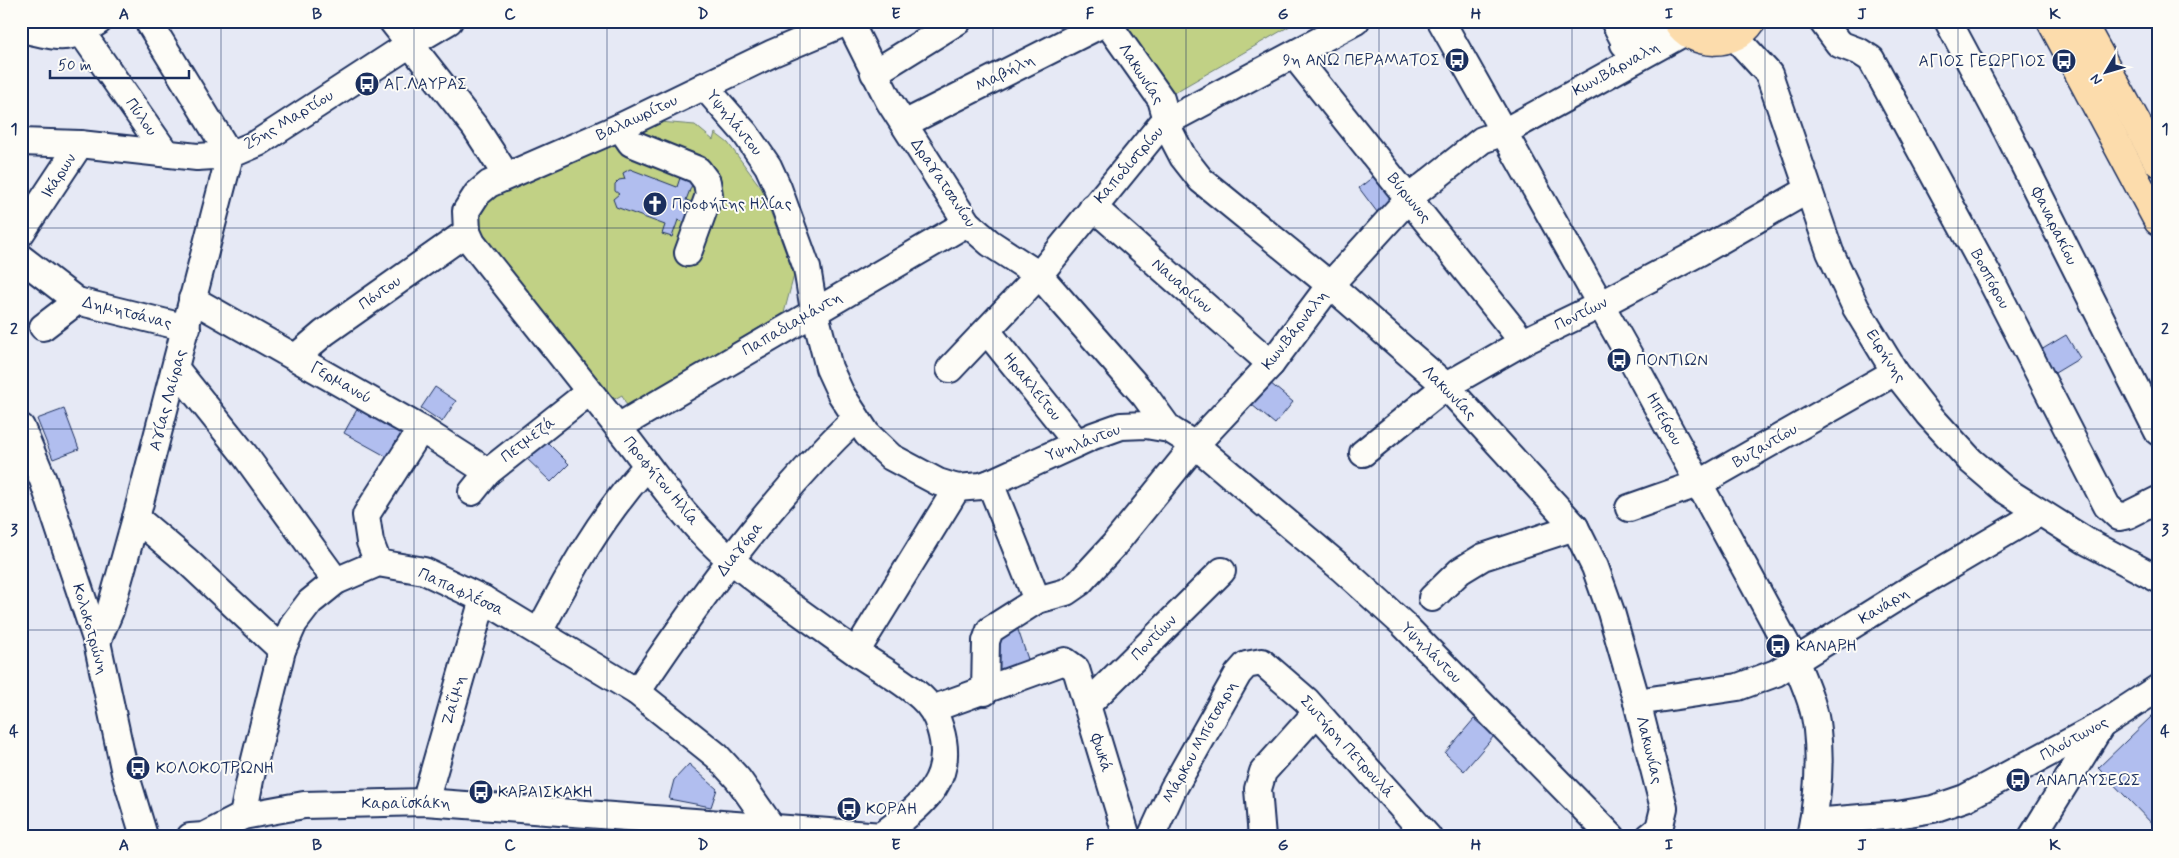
<svg xmlns="http://www.w3.org/2000/svg" width="2179" height="858" font-family="Mynerve,sans-serif">
  <style>
    .green { fill: #c1d185; stroke: #6e8072 }
    .building { fill: #b1beef; stroke: #1b2f5e }
    .lines { fill: none; stroke-linecap: round; stroke-linejoin: round }
    .minor-casing { stroke: #1b2f5e; stroke-width: 30 }
    .major-casing { stroke: #1b2f5e; stroke-width: 31 }
    .minor { stroke: #fdfcf7; stroke-width: 26 }
    .major { stroke: #fcdcac; stroke-width: 28 }
    .grid { fill: none; stroke: #1b2f5e; stroke-width: 1; stroke-opacity: 0.55 }
    .labels { text-anchor: middle; dominant-baseline: central; stroke-width: 4; stroke-linejoin: round; paint-order: stroke }
    .poi-label { font-size: 16px; fill: #1b2f5e; stroke: #fdfcf7; text-anchor: start }
    .street-label { font-size: 16px; fill: #1b2f5e; stroke: #fdfcf7 }
    .neatline { fill: none; stroke: #1b2f5e; stroke-width: 2 }
    .grid-label { font-size: 16px; text-anchor: middle; font-weight: bold; fill: #1b2f5e }
  </style>
  <rect width="100%" height="100%" fill="#e6e9f5"/>
  <filter id="ink" filterUnits="userSpaceOnUse"><feTurbulence type="fractalNoise" baseFrequency=".02" numOctaves="2"/><feDisplacementMap in="SourceGraphic" scale="10" xChannelSelector="R" yChannelSelector="G"/><feConvolveMatrix kernelMatrix="1 2 1 2 8 2 1 2 1" color-interpolation-filters="sRGB"/></filter>
  <g filter="url(#ink)">
    <g class="green">
      <polygon points="1113,21 1293,21 1295,23 1170,95"/>
      <polygon points="648,121 695,125 713,140 715,133 728,143 762,189 794,275 784,313 627,406 622,395 609,402 482,239 477,209 493,192"/>
    </g>
    <g class="building">
      <polygon points="630,169 677,187 680,178 693,182 686,200 694,203 687,223 678,220 672,237 662,234 665,225 616,207 613,199 619,194 615,191 615,184 619,180 625,179 623,173"/>
      <polygon points="1379,172 1397,196 1377,212 1359,188"/>
      <polygon points="2066,335 2080,358 2050,376 2036,353"/>
      <polygon points="1264,378 1293,402 1275,424 1246,400"/>
      <polygon points="435,387 456,401 442,422 421,408"/>
      <polygon points="360,404 407,430 391,459 344,433"/>
      <polygon points="64,409 79,449 53,459 37,419"/>
      <polygon points="541,436 569,464 551,482 522,454"/>
      <polygon points="1015,621 1031,668 990,686 989,639"/>
      <polygon points="2154,714 2158,718 2158,830 2098,768"/>
      <polygon points="1474,719 1494,736 1464,771 1445,753"/>
      <polygon points="689,764 717,789 711,807 669,799 674,780"/>
    </g>
    <g class="lines">
      <defs>
        <g id="minor">
          <polyline points="148,21 230,155"/>
          <polyline points="392,21 475,127 506,175"/>
          <path d="M 849,21 L 773,53 L 620,127 L 489,184 L 477,194 L 466,211 L 467,232 L 472,243 C 520,304 568,365 617,426 C 654,472 685,522 731,560 C 771,593 815,623 857,653 C 878,667 902,680 921,697 C 930,705 937,716 940,728 C 957,783 919,806 881,836"/>
          <polyline points="849,21 889,101 967,223 990,243 1039,275 1145,396 1169,429"/>
          <polyline points="1106,21 1161,99 1171,134 1183,157 1201,180 1330,285 1446,386 1575,527 1595,567 1611,612 1637,702 1664,808 1659,829 1649,837"/>
          <path d="M 1441,21 L 1629,355 L 1795,660 C 1804,683 1815,706 1817,730 C 1821,764 1817,803 1810,837"/>
          <polyline points="1614,21 1633,58"/>
          <polyline points="1822,21 1839,44 1860,52 1871,59 1992,282 2107,506 2119,517 2128,515 2158,500"/>
          <polyline points="1948,21 2008,133 2158,432"/>
          <path d="M 21,29 C 58,36 65,44 99,21"/>
          <polyline points="82,33 165,152"/>
          <polyline points="1735,37 1769,74 1830,252 1856,308 1895,372 1928,414 1971,461 2005,490 2086,541 2158,579"/>
          <polyline points="1624,44 1665,21"/>
          <polyline points="1294,55 1523,342"/>
          <polyline points="874,73 958,21"/>
          <polyline points="704,86 745,133 768,166 778,188 807,268 814,310 829,368 841,394 867,434 891,457 938,482 957,488 981,486 990,483 1093,436 1121,426 1146,425 1169,429 1195,445 1341,568 1404,625 1612,837"/>
          <polyline points="904,124 1106,22"/>
          <polyline points="620,127 631,143 698,170 707,182 709,195 688,253"/>
          <polyline points="21,142 80,144 197,157 230,155 258,143 410,44 449,21"/>
          <polyline points="1093,207 1271,364"/>
          <polyline points="21,233 80,144"/>
          <polyline points="21,258 77,301 187,328"/>
          <polyline points="192,299 421,429 488,472"/>
          <polyline points="43,327 77,301"/>
          <polyline points="987,331 1077,443"/>
          <polyline points="296,357 324,333 467,232"/>
          <polyline points="176,369 244,454 336,581"/>
          <polyline points="950,369 1039,275 1161,125 1356,21"/>
          <polyline points="21,427 43,480 97,642 125,773 144,836"/>
          <polyline points="618,427 967,223"/>
          <polyline points="1363,453 1446,386 1523,342 1600,305 1700,252 1808,190"/>
          <polyline points="990,483 1037,600"/>
          <polyline points="472,492 488,472 589,392"/>
          <polyline points="1629,508 1700,483 1895,372"/>
          <polyline points="136,518 187,561 282,650"/>
          <polyline points="378,563 370,542 366,515 421,429"/>
          <polyline points="1432,598 1460,571 1483,557 1575,527"/>
          <path d="M 539,632 C 571,571 600,518 647,466"/>
          <polyline points="97,642 110,611 136,518 230,155"/>
          <polyline points="856,652 957,488"/>
          <path d="M 637,692 C 702,595 771,499 856,418"/>
          <polyline points="985,692 986,641 990,630 1037,600 1066,592 1079,583 1114,545 1195,445 1271,364 1330,285 1409,198 1482,140 1504,132 1685,32"/>
          <polyline points="1637,702 1738,687 1776,673 1912,588 2039,513"/>
          <polyline points="1087,705 1222,571"/>
          <polyline points="932,709 1065,661 1076,669 1127,837"/>
          <polyline points="425,802 483,599"/>
          <polyline points="243,816 250,780 282,650 294,623 310,602 336,581 378,563 424,571 483,599 637,692 717,756 738,779 771,826"/>
          <polyline points="1813,822 1897,815 1933,809 1965,798 2103,724 2158,688"/>
          <polyline points="190,837 204,836 243,816 304,805 425,802 896,837"/>
          <polyline points="1151,837 1173,789 1238,674 1246,665 1262,662 1306,700 1428,837"/>
          <polyline points="1262,837 1258,789 1263,772 1316,713"/>
          <polyline points="2032,837 2102,724"/>
        </g>
        <g id="major">
          <path d="M 1677,21 C 1693,48 1735,47 1752,21"/>
          <polyline points="2051,21 2158,221"/>
          <polyline points="2081,21 2158,162"/>
        </g>
      </defs>
      <use href="#minor" class="minor-casing"/>
      <use href="#major" class="major-casing"/>
      <use href="#minor" class="minor"/>
      <use href="#major" class="major"/>
    </g>
  </g>
  <path class="grid" d="M 221,21 L 221,837M 414,21 L 414,837M 607,21 L 607,837M 800,21 L 800,837M 993,21 L 993,837M 1186,21 L 1186,837M 1379,21 L 1379,837M 1572,21 L 1572,837M 1765,21 L 1765,837M 1958,21 L 1958,837M 21,228 L 2158,228M 21,429 L 2158,429M 21,630 L 2158,630"/>
  <defs>
    <symbol id="bus-disc" viewBox="-11 -11 22 22"><circle r="9.5" fill="#1b2f5e" stroke="#fdfcf7"/><path d="M-5-6H5V4H4V6H2V4H-2V6H-4V4H-5ZM-3.5-4V0h7V-4ZM-3.5 1.2v1.5H-2V1.2ZM2 1.2v1.5H3.5V1.2Z" fill="#fff"/></symbol>
    <symbol id="church-disc" viewBox="-11 -11 22 22"><circle r="9.5" fill="#1b2f5e" stroke="#fdfcf7"/><path d="M-1.2-6h2.4v3.5h3.3v2.4h-3.3V6h-2.4V-.1h-3.3v-2.4h3.3Z" fill="#fff"/></symbol>
  </defs>
  <g fill-rule="evenodd">
    <use href="#bus-disc" x="1443" y="46" width="28" height="28"/>
    <use href="#bus-disc" x="2050" y="47" width="28" height="28"/>
    <use href="#bus-disc" x="353" y="70" width="28" height="28"/>
    <use href="#church-disc" x="641" y="190" width="28" height="28"/>
    <use href="#bus-disc" x="1605" y="346" width="28" height="28"/>
    <use href="#bus-disc" x="1764" y="632" width="28" height="28"/>
    <use href="#bus-disc" x="124" y="754" width="28" height="28"/>
    <use href="#bus-disc" x="2004" y="766" width="28" height="28"/>
    <use href="#bus-disc" x="467" y="778" width="28" height="28"/>
    <use href="#bus-disc" x="835" y="795" width="28" height="28"/>
  </g>
  <g class="labels">
    <g class="poi-label">
      <text x="1440" y="60" text-anchor="end">9η ΑΝΩ ΠΕΡΑΜΑΤΟΣ</text>
      <text x="2046" y="61" text-anchor="end">ΑΓΙΟΣ ΓΕΩΡΓΙΟΣ</text>
      <text x="384" y="84">ΑΓ.ΛΑΥΡΑΣ</text>
      <text x="672" y="204">Προφήτης Ηλίας</text>
      <text x="1636" y="360">ΠΟΝΤΙΩΝ</text>
      <text x="1796" y="646">ΚΑΝΑΡΗ</text>
      <text x="156" y="768">ΚΟΛΟΚΟΤΡΩΝΗ</text>
      <text x="2036" y="780">ΑΝΑΠΑΥΣΕΩΣ</text>
      <text x="498" y="792">ΚΑΡΑΙΣΚΑΚΗ</text>
      <text x="866" y="809">ΚΟΡΑΗ</text>
    </g>
    <g class="street-label">
      <text transform="translate(1616 69) rotate(-29)">Κων.Βάρναλη</text>
      <text transform="translate(1005 73) rotate(-27)">Μαβήλη</text>
      <text transform="translate(1141 74) rotate(57)">Λακωνίας</text>
      <text transform="translate(141 117) rotate(55)">Πύλου</text>
      <text transform="translate(637 118) rotate(-25)">Βαλαωρίτου</text>
      <text transform="translate(289 120) rotate(-31)">25ης Μαρτίου</text>
      <text transform="translate(734 123) rotate(51)">Υψηλάντου</text>
      <text transform="translate(1129 165) rotate(-49)">Καποδιστρίου</text>
      <text transform="translate(59 176) rotate(-57)">Ικάρων</text>
      <text transform="translate(943 183) rotate(56)">Δραγατσανίου</text>
      <text transform="translate(1409 198) rotate(51)">Βύρωνος</text>
      <text transform="translate(2054 226) rotate(64)">Φαναρακίου</text>
      <text transform="translate(1990 279) rotate(62)">Βοσπόρου</text>
      <text transform="translate(1182 286) rotate(41)">Ναυαρίνου</text>
      <text transform="translate(380 293) rotate(-35)">Πόντου</text>
      <text transform="translate(127 313) rotate(14)">Δημητσάνας</text>
      <text transform="translate(1581 314) rotate(-26)">Ποντίων</text>
      <text transform="translate(792 324) rotate(-30)">Παπαδιαμάντη</text>
      <text transform="translate(1295 330) rotate(-52)">Κων.Βάρναλη</text>
      <text transform="translate(1886 356) rotate(57)">Ειρήνης</text>
      <text transform="translate(341 383) rotate(30)">Γερμανού</text>
      <text transform="translate(1032 387) rotate(51)">Ηρακλείτου</text>
      <text transform="translate(1449 393) rotate(45)">Λακωνίας</text>
      <text transform="translate(168 400) rotate(-75)">Αγίας Λαύρας</text>
      <text transform="translate(1664 419) rotate(61)">Ηπείρου</text>
      <text transform="translate(528 440) rotate(-38)">Πετμεζά</text>
      <text transform="translate(1083 443) rotate(-21)">Υψηλάντου</text>
      <text transform="translate(1765 446) rotate(-30)">Βυζαντίου</text>
      <text transform="translate(661 481) rotate(51)">Προφήτου Ηλία</text>
      <text transform="translate(740 549) rotate(-52)">Διαγόρα</text>
      <text transform="translate(461 592) rotate(25)">Παπαφλέσσα</text>
      <text transform="translate(1884 606) rotate(-32)">Κανάρη</text>
      <text transform="translate(90 629) rotate(74)">Κολοκοτρώνη</text>
      <text transform="translate(1154 638) rotate(-45)">Ποντίων</text>
      <text transform="translate(1431 653) rotate(45)">Υψηλάντου</text>
      <text transform="translate(454 700) rotate(-74)">Ζαΐμη</text>
      <text transform="translate(2074 739) rotate(-29)">Πλούτωνος</text>
      <text transform="translate(1200 742) rotate(-61)">Μάρκου Μπότσαρη</text>
      <text transform="translate(1347 747) rotate(48)">Σωτήρη Πετρουλά</text>
      <text transform="translate(1649 750) rotate(76)">Λακωνίας</text>
      <text transform="translate(1101 753) rotate(73)">Φωκά</text>
      <text x="406" y="803">Καραϊσκάκη</text>
    </g>
  </g>
  <rect width="2179" height="858" fill="none" stroke="#fdfcf7" stroke-width="55"/>
  <g transform="translate(2106 72) rotate(232)" stroke="#fdfcf7" stroke-width="4" paint-order="stroke">
  <path d="M0-4L9 19L0 12L-9 19Z" fill="#1b2f5e"/>
  <text y="-8" font-size="14" font-weight="bold" text-anchor="middle" fill="#1b2f5e">N</text>
  </g>
  <path d="M50 70v8h139v-8" fill="none" stroke="#1b2f5e" stroke-width="2.5"/>
  <text x="58" y="70" font-size="15" fill="#1b2f5e" stroke="#fdfcf7" stroke-width="4" paint-order="stroke">50 m</text>
  <rect x="28" y="28" width="2124" height="802" class="neatline"/>
  <g class="grid-label">
    <text x="124" y="19">A</text>
    <text x="317" y="19">B</text>
    <text x="510" y="19">C</text>
    <text x="703" y="19">D</text>
    <text x="896" y="19">E</text>
    <text x="1090" y="19">F</text>
    <text x="1283" y="19">G</text>
    <text x="1476" y="19">H</text>
    <text x="1669" y="19">I</text>
    <text x="1862" y="19">J</text>
    <text x="2055" y="19">K</text>
    <text x="14" y="134">1</text>
    <text x="2165" y="134">1</text>
    <text x="14" y="334">2</text>
    <text x="2165" y="334">2</text>
    <text x="14" y="535">3</text>
    <text x="2165" y="535">3</text>
    <text x="14" y="736">4</text>
    <text x="2165" y="736">4</text>
    <text x="124" y="850">A</text>
    <text x="317" y="850">B</text>
    <text x="510" y="850">C</text>
    <text x="703" y="850">D</text>
    <text x="896" y="850">E</text>
    <text x="1090" y="850">F</text>
    <text x="1283" y="850">G</text>
    <text x="1476" y="850">H</text>
    <text x="1669" y="850">I</text>
    <text x="1862" y="850">J</text>
    <text x="2055" y="850">K</text>
  </g>
</svg>
